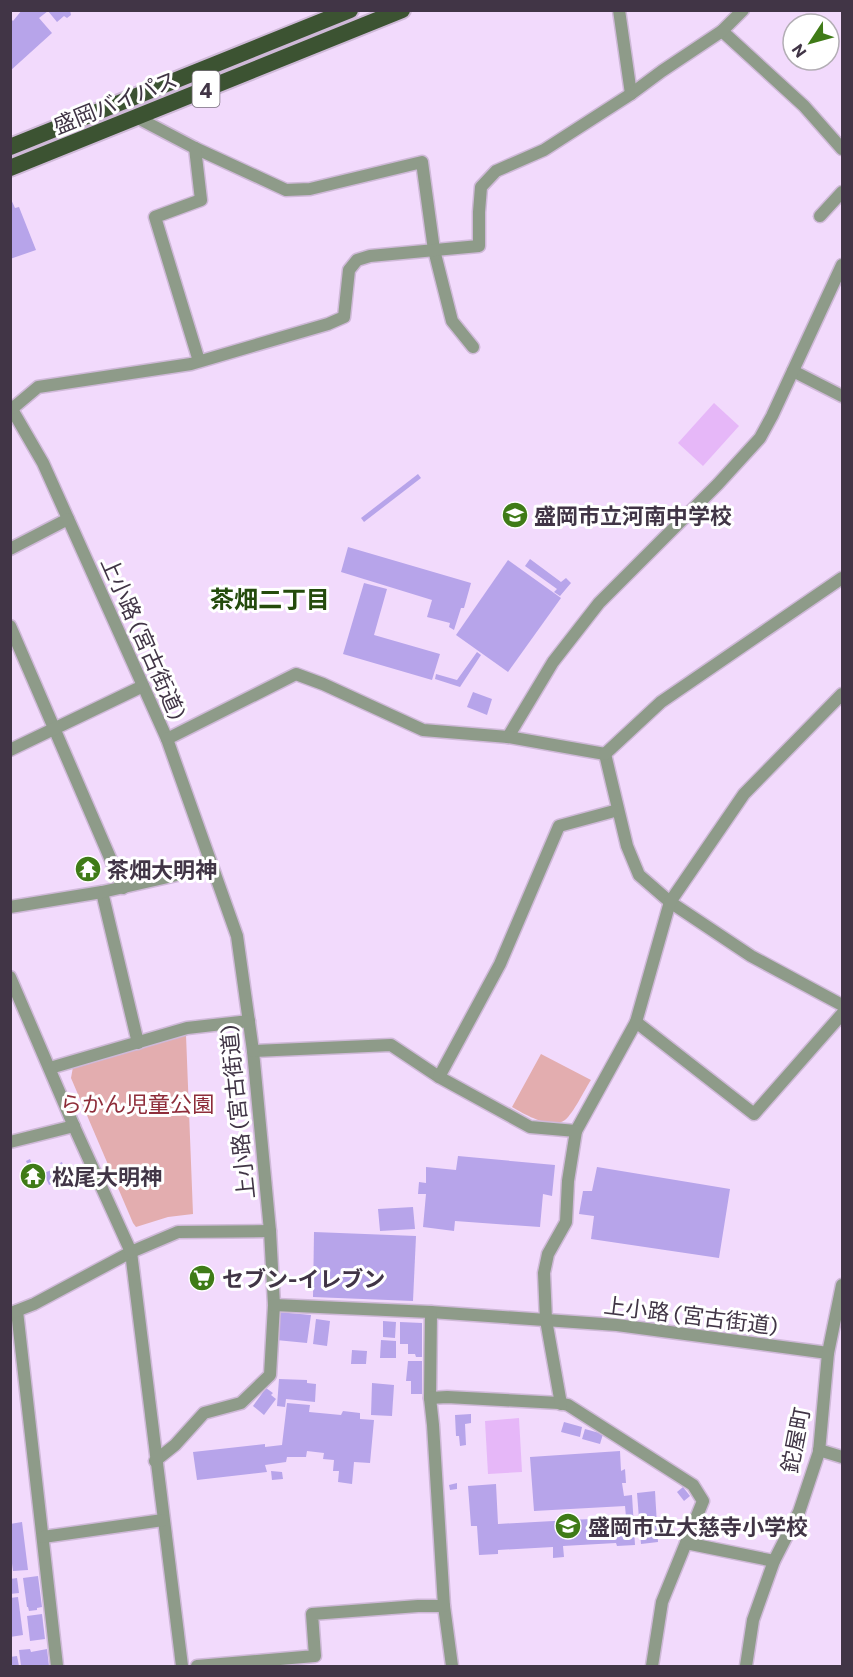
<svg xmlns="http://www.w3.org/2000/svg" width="853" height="1677" font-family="Commissioner,'Noto Sans JP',sans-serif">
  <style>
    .green { fill: #e3adaf }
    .water { fill: #e6b7f8 }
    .building { fill: #b7a4ea }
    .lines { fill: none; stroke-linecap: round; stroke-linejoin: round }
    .minor-casing { stroke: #cfb9d8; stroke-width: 15 }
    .tertiary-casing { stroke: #cfb9d8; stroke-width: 15 }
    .trunk-casing { stroke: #cfb9d8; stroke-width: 20 }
    .minor { stroke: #8e9b89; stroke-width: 12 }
    .tertiary { stroke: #8e9b89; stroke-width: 12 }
    .trunk { stroke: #3c5332; stroke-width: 16 }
    .labels { text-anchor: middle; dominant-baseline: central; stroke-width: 6; stroke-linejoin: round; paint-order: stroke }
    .shield { fill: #fff; stroke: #7a727e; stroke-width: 1.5 }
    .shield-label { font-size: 21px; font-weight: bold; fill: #413546 }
    .street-label { font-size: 22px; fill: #413546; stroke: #fff }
    .poi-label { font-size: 22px; font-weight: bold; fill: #413546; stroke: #fff; text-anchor: start }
    .park-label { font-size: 22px; fill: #8e2d3a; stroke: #fff }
    .neighbourhood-label { font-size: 24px; font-weight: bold; fill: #244b0c; stroke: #fff }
  </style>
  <rect width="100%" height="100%" fill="#f2dafc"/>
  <g class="green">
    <polygon points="186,1035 193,1214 168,1217 136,1227 133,1223 71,1078 73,1067"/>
    <path d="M 541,1054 L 591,1080 C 585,1089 573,1114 565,1120 C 551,1130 524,1114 512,1107 Z"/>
  </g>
  <g class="water">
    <polygon points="714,403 739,426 703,466 678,443"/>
    <polygon points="519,1418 522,1472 488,1474 485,1421"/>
  </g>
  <g class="building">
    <polygon points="22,10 70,10 71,15 67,18 64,16 57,22 48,11 39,18 52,33 10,71 10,18 13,21"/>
    <polygon points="10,197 15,208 19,207 36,250 10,259"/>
    <polygon points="418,474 421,478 364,522 361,518"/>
    <polygon points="348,547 471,583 464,608 461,608 454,630 449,627 450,623 427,617 432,600 341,572"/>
    <polygon points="530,559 561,582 566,578 571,583 560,596 554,592 557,589 525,566"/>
    <polygon points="508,560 561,598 508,672 456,635"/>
    <polygon points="364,583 387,589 374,635 440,654 432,680 343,654"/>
    <polygon points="477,652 481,655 460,687 435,679 436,674 457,680"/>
    <polygon points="473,692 492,699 487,715 467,707"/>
    <polygon points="89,864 93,870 88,874 84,868"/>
    <polygon points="458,1156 555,1165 552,1196 543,1194 540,1227 455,1221 454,1231 423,1227 426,1194 418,1194 419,1182 426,1183 426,1167 456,1170"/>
    <polygon points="30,1159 34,1169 38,1167 43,1179 37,1181 39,1184 33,1186 31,1182 27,1184 23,1172 30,1170 26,1161"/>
    <polygon points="62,1162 64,1168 67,1167 71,1176 49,1185 44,1173 54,1169 53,1166"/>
    <polygon points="597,1167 730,1189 719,1258 591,1239 594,1216 579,1214 583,1191 592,1191"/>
    <polygon points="413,1207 415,1229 380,1231 378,1209"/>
    <polygon points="314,1232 416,1236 413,1301 313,1297"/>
    <polygon points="278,1312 311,1315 307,1343 276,1340"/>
    <polygon points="316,1319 330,1321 327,1346 313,1344"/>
    <polygon points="383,1321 396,1322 395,1338 383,1337"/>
    <polygon points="400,1322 422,1323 422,1357 416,1357 415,1354 408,1354 408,1344 400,1344"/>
    <polygon points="381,1340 396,1341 396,1358 380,1358"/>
    <polygon points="352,1350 367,1351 366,1364 351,1364"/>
    <polygon points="408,1361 422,1361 422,1394 411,1394 411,1381 406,1381"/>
    <polygon points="279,1379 307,1380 307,1383 316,1384 315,1402 286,1399 285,1407 277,1406"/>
    <polygon points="372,1383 394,1385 392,1416 371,1415"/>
    <polygon points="266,1388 273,1393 271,1395 276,1399 264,1415 253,1406"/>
    <polygon points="287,1403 310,1405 309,1412 341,1415 343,1411 360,1413 360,1419 374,1420 370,1463 354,1462 352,1484 338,1482 339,1471 333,1471 334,1460 323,1459 324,1453 307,1451 306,1457 287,1457 286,1462 265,1465 267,1472 197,1480 193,1452 265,1444 265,1447 282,1445"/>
    <polygon points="471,1414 471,1423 465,1424 466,1445 460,1446 459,1436 456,1436 455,1415"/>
    <polygon points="564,1422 582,1427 580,1437 561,1432"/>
    <polygon points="585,1429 603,1434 600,1444 582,1439"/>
    <polygon points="620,1451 621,1471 625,1469 626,1483 622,1483 624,1496 632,1495 635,1545 617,1546 616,1543 563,1546 564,1557 553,1558 553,1547 498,1550 498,1554 479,1555 477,1526 471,1526 468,1486 496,1484 498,1524 626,1517 625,1506 534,1511 530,1457"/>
    <polygon points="271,1471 282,1472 283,1479 272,1480"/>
    <polygon points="457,1483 457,1489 450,1490 449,1485"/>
    <polygon points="683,1487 690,1496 684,1501 677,1492"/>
    <polygon points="655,1491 658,1542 641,1544 637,1493"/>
    <polygon points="22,1522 28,1570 13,1571 10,1549 10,1524"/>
    <polygon points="38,1576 42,1607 37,1608 37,1610 29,1611 28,1607 27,1607 23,1578"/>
    <polygon points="17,1578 19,1593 10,1594 10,1579"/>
    <polygon points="18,1597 23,1635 10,1637 10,1598"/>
    <polygon points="42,1614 45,1639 30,1641 27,1616"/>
    <polygon points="30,1649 31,1652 47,1649 49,1666 21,1666 19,1650"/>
    <polygon points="17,1656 19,1666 10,1666 10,1657"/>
  </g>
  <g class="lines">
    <defs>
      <g id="minor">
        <polyline points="619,10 631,94"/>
        <polyline points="722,31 804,106 842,149"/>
        <polyline points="136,117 195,148 286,190 310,189 422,162 434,250 452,321 473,347"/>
        <polyline points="195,148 201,200 155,217 199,361"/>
        <polyline points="820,216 842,192"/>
        <polyline points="793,371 842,396"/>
        <polyline points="10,406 43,463 167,739 237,936 253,1051 270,1231 274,1305 270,1375 241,1403 204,1413 175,1445 155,1461"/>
        <polyline points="13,408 38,387 191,364 328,324 344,317 349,270 357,260 370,256 479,246 479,212 481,187 496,171 544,150 631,94 662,71 722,31 743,10"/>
        <polyline points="10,549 68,519"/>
        <polyline points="10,626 123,888"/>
        <polyline points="508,737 553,662 599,603 718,484 760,438 772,416 842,265"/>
        <polyline points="167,739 296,674 323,684 423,730 508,737 605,754"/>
        <polyline points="10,750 143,686"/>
        <polyline points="605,754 627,846 639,875 670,902 751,956 842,1005"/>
        <polyline points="605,754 661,702 842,578"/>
        <polyline points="102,892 138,1043"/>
        <polyline points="10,907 102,892 212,867"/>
        <polyline points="636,1022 754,1114 842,1014"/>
        <polyline points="253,1051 391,1045 439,1077 530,1127 576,1131 636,1022 670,902 744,794 842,694"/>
        <polyline points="50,1068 187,1028 249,1021"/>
        <polyline points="439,1077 500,964 559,826 618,810"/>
        <polyline points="10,1142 74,1126"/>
        <polyline points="131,1252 182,1666"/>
        <polyline points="274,1305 431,1312 617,1325 828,1353"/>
        <polyline points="17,1311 57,1666"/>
        <polyline points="431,1312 430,1398 433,1425 444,1606 452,1666"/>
        <polyline points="11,1313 34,1304 131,1252 178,1232 270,1231"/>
        <polyline points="430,1398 447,1397 559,1403 568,1405 693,1485 703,1501 662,1602 652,1666"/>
        <polyline points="561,1404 546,1320 544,1273 548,1254 566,1222 568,1181 576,1131"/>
        <polyline points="819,1450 842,1457"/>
        <polyline points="43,1537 163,1520"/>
        <polyline points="686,1543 774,1561"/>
        <polyline points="197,1666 315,1656 312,1614 418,1606 444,1606"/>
        <polyline points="746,1666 753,1620 774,1561 799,1512 819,1452 828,1353 842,1285"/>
      </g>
      <polyline id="tertiary" points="10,977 76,1131 131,1252"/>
      <g id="trunk">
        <polyline points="10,147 350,10"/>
        <polyline points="10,168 402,10"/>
      </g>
    </defs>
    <use href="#minor" class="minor-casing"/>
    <use href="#tertiary" class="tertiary-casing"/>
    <use href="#trunk" class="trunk-casing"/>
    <use href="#minor" class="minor"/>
    <use href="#tertiary" class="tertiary"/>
    <use href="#trunk" class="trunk"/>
  </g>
  <defs>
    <symbol id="school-disc" viewBox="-11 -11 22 22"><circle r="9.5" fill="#3f7b17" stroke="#fff"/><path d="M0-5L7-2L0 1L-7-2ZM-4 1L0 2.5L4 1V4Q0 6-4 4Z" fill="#fff"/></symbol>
    <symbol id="temple-disc" viewBox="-11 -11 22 22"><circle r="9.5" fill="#3f7b17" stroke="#fff"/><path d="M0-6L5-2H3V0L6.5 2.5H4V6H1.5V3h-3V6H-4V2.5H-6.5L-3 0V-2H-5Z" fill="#fff"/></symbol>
    <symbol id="supermarket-disc" viewBox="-11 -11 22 22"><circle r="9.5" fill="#3f7b17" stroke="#fff"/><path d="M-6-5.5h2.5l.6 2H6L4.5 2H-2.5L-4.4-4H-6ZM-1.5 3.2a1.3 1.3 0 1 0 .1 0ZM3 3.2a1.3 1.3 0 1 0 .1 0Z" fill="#fff"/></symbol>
  </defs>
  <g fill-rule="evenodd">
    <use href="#school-disc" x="500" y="500" width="30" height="30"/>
    <use href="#temple-disc" x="73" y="854" width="30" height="30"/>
    <use href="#temple-disc" x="18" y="1161" width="30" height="30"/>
    <use href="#supermarket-disc" x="187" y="1263" width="30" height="30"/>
    <use href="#school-disc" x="553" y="1511" width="30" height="30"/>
  </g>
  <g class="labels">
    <rect class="shield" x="192.5" y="71" width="27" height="36" rx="4.5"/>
    <g class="shield-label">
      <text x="206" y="89">4</text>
    </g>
    <g class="street-label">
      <text transform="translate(115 102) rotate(-22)">盛岡バイパス</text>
      <text transform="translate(144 638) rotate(66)">上小路 (宮古街道)</text>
      <text transform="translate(237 1112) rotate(-96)">上小路 (宮古街道)</text>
      <text transform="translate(691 1315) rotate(7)">上小路 (宮古街道)</text>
      <text transform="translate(795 1440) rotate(-79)">鉈屋町</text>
    </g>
    <g class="poi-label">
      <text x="534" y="515">盛岡市立河南中学校</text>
      <text x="107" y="869">茶畑大明神</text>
      <text x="52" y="1176">松尾大明神</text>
      <text x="222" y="1278">セブン-イレブン</text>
      <text x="588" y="1526">盛岡市立大慈寺小学校</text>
    </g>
    <g class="park-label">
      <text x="137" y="1103">らかん児童公園</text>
    </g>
    <g class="neighbourhood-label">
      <text x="270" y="598">茶畑二丁目</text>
    </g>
  </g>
  <rect width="853" height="1677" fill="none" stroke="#413546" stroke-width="24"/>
  <g transform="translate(811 42) rotate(234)"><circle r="28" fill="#ffffff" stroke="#b3aeb5" stroke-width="1.5"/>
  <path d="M0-4.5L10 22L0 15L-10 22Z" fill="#3f7b17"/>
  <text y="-9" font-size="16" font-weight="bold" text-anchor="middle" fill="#413546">N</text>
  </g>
</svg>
